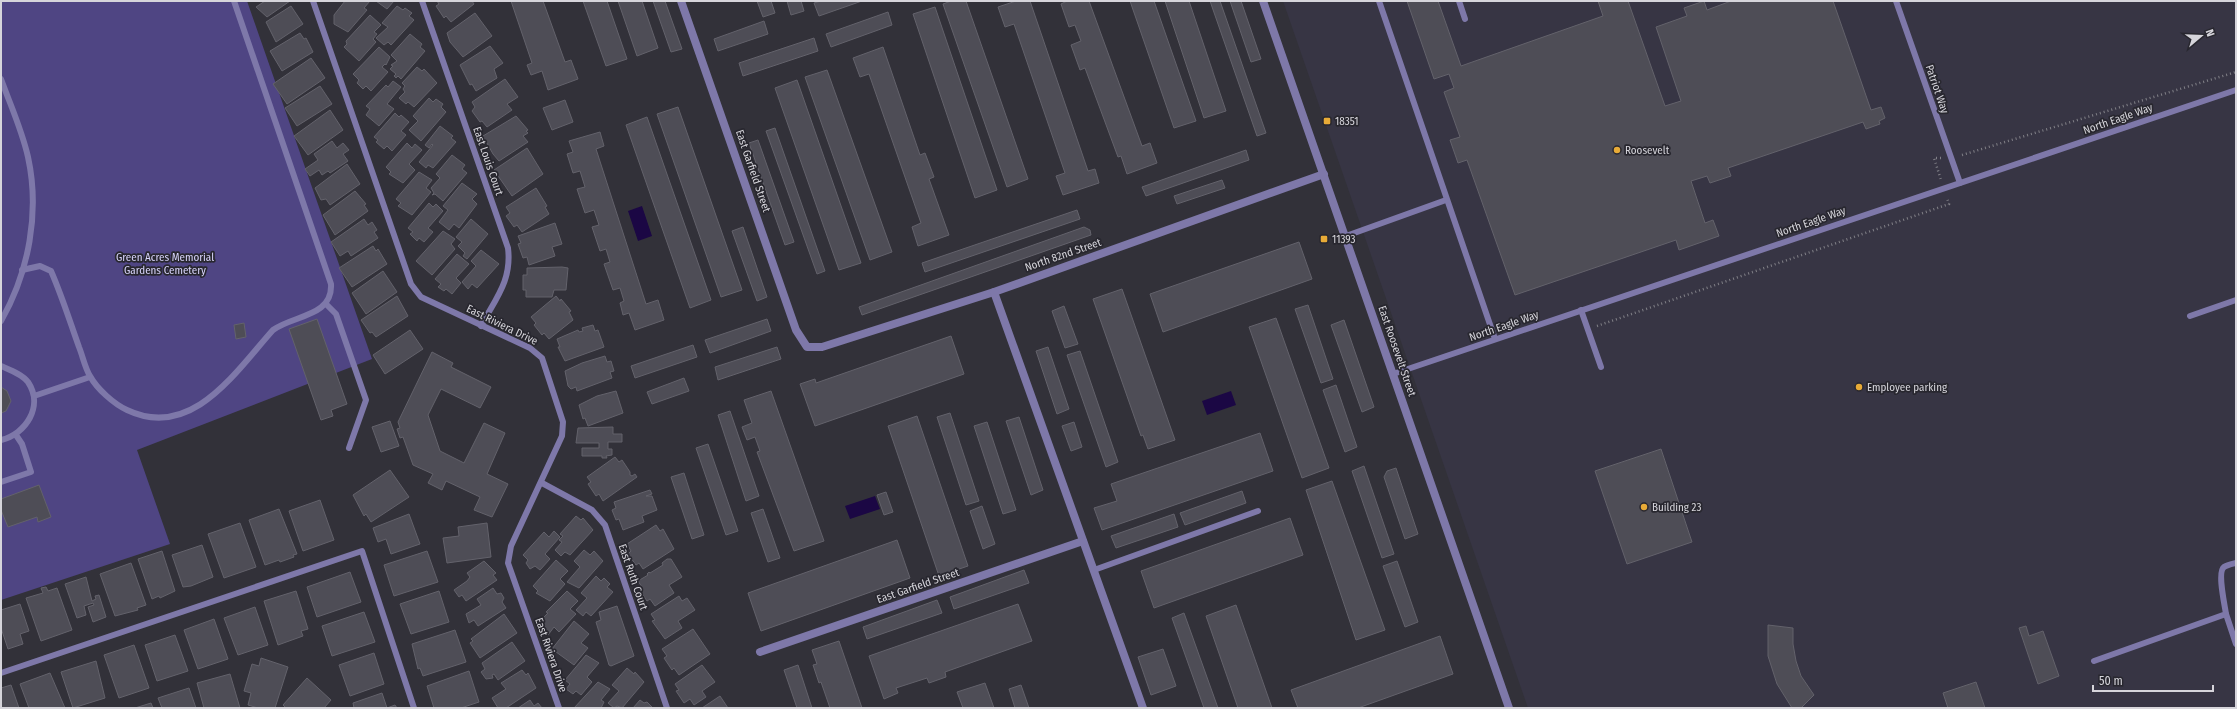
<svg xmlns="http://www.w3.org/2000/svg" width="2237" height="709" font-family="'Fira Sans Condensed',sans-serif">
  <style>
    .built { fill: #373544 }
    .green { fill: #4f4583 }
    .water { fill: #1b0744 }
    .building { fill: #4e4d56; stroke: #63626b }
    .lines { fill: none; stroke-linecap: round; stroke-linejoin: round }
    .path { stroke: #818087; stroke-width: 2.5; stroke-dasharray: 1 3; stroke-linecap: butt }
    .service { stroke: #7e78a9; stroke-width: 6 }
    .minor { stroke: #7e78a9; stroke-width: 8 }
    .tertiary { stroke: #7e78a9; stroke-width: 8 }
    .poi-dot { fill: #e8ab37; stroke: #28272f; stroke-width: 1.5 }
    .labels { text-anchor: middle; dominant-baseline: central; stroke-width: 3.5; stroke-linejoin: round; paint-order: stroke }
    .street-label { font-size: 11px; fill: #d6d5db; stroke: #28272f }
    .poi-label { font-size: 11px; fill: #d6d5db; stroke: #28272f; text-anchor: start }
    .park-label { font-size: 11px; fill: #d8d4fb; stroke: #28272f }
  </style>
  <rect width="100%" height="100%" fill="#323139"/>
  <polygon class="built" points="1283,1 2236,1 2236,708 1528,708"/>
  <polygon class="green" points="1,1 247,1 372,359 137,450 170,544 1,600"/>
  <g class="water">
    <polygon points="642,206 652,236 638,241 628,211"/>
    <polygon points="1231,391 1236,405 1207,415 1202,401"/>
    <polygon points="875,496 880,509 850,519 845,506"/>
  </g>
  <g class="building">
    <polygon points="265,1 290,1 267,17 256,7"/>
    <polygon points="345,1 370,1 364,8 367,10 348,32 334,24 334,15"/>
    <polygon points="376,1 394,1 387,9"/>
    <polygon points="437,1 472,1 474,4 451,22 446,16 444,18 436,6 439,4"/>
    <polygon points="511,1 543,1 565,62 571,60 578,79 548,90 542,71 531,75 527,65 532,63"/>
    <polygon points="583,1 607,1 627,59 606,66"/>
    <polygon points="618,1 642,1 658,48 637,56"/>
    <polygon points="653,1 665,1 682,49 671,52"/>
    <polygon points="757,1 771,1 775,13 763,17"/>
    <polygon points="787,1 801,1 804,11 791,15"/>
    <polygon points="821,1 862,1 819,16 814,3"/>
    <polygon points="951,1 966,1 1028,179 1007,187 943,4"/>
    <polygon points="1016,1 1030,1 1088,171 1095,169 1099,183 1063,195 1056,176 1065,173 1014,24 1005,27 998,7"/>
    <polygon points="1067,1 1089,1 1142,146 1150,143 1157,163 1127,174 1121,156 1118,157 1085,68 1080,70 1071,45 1081,41 1075,25 1069,27 1061,4"/>
    <polygon points="1130,1 1154,1 1196,121 1174,128"/>
    <polygon points="1165,1 1189,1 1226,111 1204,118"/>
    <polygon points="1210,1 1220,1 1266,133 1257,136"/>
    <polygon points="1230,1 1241,1 1261,59 1251,62"/>
    <polygon points="1407,1 1438,1 1461,66 1603,16 1598,1 1628,1 1665,106 1681,101 1656,27 1687,16 1684,8 1704,1 1707,10 1731,1 1833,1 1871,110 1881,107 1885,118 1879,121 1880,124 1866,129 1863,122 1728,168 1731,176 1710,183 1707,176 1691,181 1705,223 1713,220 1719,236 1679,250 1676,240 1515,295 1467,160 1458,163 1450,140 1460,137 1444,92 1454,88 1449,74 1434,79"/>
    <polygon points="291,6 303,24 276,42 266,22"/>
    <polygon points="397,6 403,10 405,8 412,13 409,16 414,20 391,45 388,42 384,45 376,38 388,27 382,23"/>
    <polygon points="935,7 997,190 975,198 913,14"/>
    <polygon points="888,12 892,25 831,47 826,34"/>
    <polygon points="475,13 492,36 463,57 450,42 447,33"/>
    <polygon points="370,15 381,25 374,32 377,34 373,39 376,42 359,61 344,47 347,44 346,41"/>
    <polygon points="764,21 768,34 718,51 714,39"/>
    <polygon points="300,33 304,39 306,38 313,52 282,71 270,51"/>
    <polygon points="410,34 422,44 420,47 425,51 401,79 398,76 396,78 394,76 396,74 390,69 393,66 391,65 397,61 391,55"/>
    <polygon points="814,38 818,51 743,76 739,63"/>
    <polygon points="490,46 503,63 494,69 497,78 476,91 472,84 470,85 460,65"/>
    <polygon points="379,47 390,57 386,65 385,64 382,67 388,72 371,91 366,86 363,89 357,83 359,80 353,74"/>
    <polygon points="883,47 920,155 925,153 934,177 929,179 949,235 918,246 912,227 921,223 869,74 860,77 853,58"/>
    <polygon points="311,58 325,78 287,104 273,84"/>
    <polygon points="417,67 422,71 424,69 437,83 414,107 408,102 406,104 399,98 405,92 403,89 405,86 402,83"/>
    <polygon points="827,70 892,252 870,260 805,77"/>
    <polygon points="505,79 518,97 507,104 512,110 487,127 482,121 480,122 472,111 475,107 472,102"/>
    <polygon points="797,80 861,263 839,270 775,88"/>
    <polygon points="393,81 401,87 387,104 394,109 379,126 366,115 370,109 366,106 386,85 388,87"/>
    <polygon points="320,86 332,104 297,126 285,108"/>
    <polygon points="429,98 433,102 436,99 443,104 441,107 446,112 421,141 409,130 418,121 413,116"/>
    <polygon points="565,100 573,122 552,130 543,108"/>
    <polygon points="678,107 742,290 721,297 657,114"/>
    <polygon points="330,110 343,130 308,155 294,136"/>
    <polygon points="395,113 399,117 401,115 409,122 401,131 406,135 392,151 387,146 384,149 376,142 378,140 374,137"/>
    <polygon points="516,116 528,130 526,131 528,133 523,136 528,142 499,161 493,154 483,136"/>
    <polygon points="647,117 711,300 690,308 626,125"/>
    <polygon points="440,126 453,136 451,138 456,142 433,168 428,165 426,168 419,162 433,145 432,144 429,148 425,145"/>
    <polygon points="775,128 825,271 817,274 766,131"/>
    <polygon points="600,132 604,146 596,149 646,304 658,300 664,320 635,330 629,313 623,315 620,303 624,301 620,288 613,290 604,264 610,262 606,249 600,251 592,227 599,225 594,210 585,213 577,189 585,187 580,171 573,173 567,154 573,152 569,141"/>
    <polygon points="758,140 794,242 785,245 749,143"/>
    <polygon points="332,141 337,148 343,143 349,150 343,154 348,161 330,173 328,171 322,175 319,170 310,176 305,169 318,160 314,154"/>
    <polygon points="407,143 412,148 415,144 422,150 409,164 415,170 403,183 389,174 391,172 386,167"/>
    <polygon points="527,148 543,174 512,196 494,170"/>
    <polygon points="1246,150 1249,160 1146,196 1142,187"/>
    <polygon points="452,155 465,165 462,169 467,173 443,201 435,194 432,195 434,193 431,188 440,178 436,174"/>
    <polygon points="347,164 360,184 330,205 326,199 321,200 315,188"/>
    <polygon points="419,172 432,180 426,188 431,192 412,215 398,206 401,203 396,199"/>
    <polygon points="1222,180 1225,188 1177,204 1174,196"/>
    <polygon points="462,183 477,194 472,199 477,204 459,228 454,224 449,230 439,222 448,210 443,206"/>
    <polygon points="536,188 547,206 545,207 549,214 522,232 517,225 514,227 506,216 510,213 506,207"/>
    <polygon points="355,191 366,204 364,205 368,211 335,235 323,215"/>
    <polygon points="429,203 433,207 436,204 443,211 428,228 433,232 424,242 419,238 417,241 410,234 413,232 408,228"/>
    <polygon points="1077,210 1080,219 925,272 922,263"/>
    <polygon points="364,219 368,225 372,222 377,230 374,232 378,238 351,256 348,251 340,256 331,242"/>
    <polygon points="471,219 488,234 467,259 463,256 465,253 458,246 462,242 456,237"/>
    <polygon points="555,223 562,244 552,247 555,256 529,265 527,257 523,258 518,244 521,243 518,236"/>
    <polygon points="743,227 767,297 757,301 732,231"/>
    <polygon points="1084,227 1090,230 1091,235 862,315 859,307"/>
    <polygon points="443,231 455,239 451,244 455,249 432,275 416,261"/>
    <polygon points="1299,242 1312,279 1163,332 1150,294"/>
    <polygon points="373,246 376,251 378,249 387,264 352,287 339,268"/>
    <polygon points="481,250 499,264 477,288 472,284 468,289 462,282 476,266 471,261"/>
    <polygon points="457,254 469,264 456,278 461,283 452,294 446,289 444,291 438,287 441,284 435,279"/>
    <polygon points="562,267 568,268 566,290 554,290 552,297 526,297 526,290 523,290 523,275 527,275 527,268"/>
    <polygon points="383,271 397,292 366,314 352,293"/>
    <polygon points="1122,289 1175,440 1148,449 1143,435 1141,436 1093,299"/>
    <polygon points="397,296 408,316 376,337 372,332 370,333 361,320"/>
    <polygon points="556,296 560,301 561,299 571,311 569,312 573,320 549,339 544,333 542,335 534,325 536,323 531,317"/>
    <polygon points="1308,305 1333,379 1321,383 1295,309"/>
    <polygon points="1064,306 1078,344 1065,348 1052,311"/>
    <polygon points="1276,318 1329,468 1302,478 1249,327"/>
    <polygon points="317,319 347,404 331,410 333,416 321,420 289,329"/>
    <polygon points="767,319 771,331 710,353 705,340"/>
    <polygon points="1344,320 1374,407 1362,412 1331,325"/>
    <polygon points="244,323 246,337 236,339 234,325"/>
    <polygon points="593,325 595,331 598,330 604,347 565,361 558,347 560,347 557,339 578,330 579,332 583,331 582,328"/>
    <polygon points="410,330 423,349 385,374 373,355"/>
    <polygon points="951,336 964,374 815,426 800,384 815,379 816,383"/>
    <polygon points="693,345 697,357 635,378 631,366"/>
    <polygon points="777,347 781,359 718,380 715,367"/>
    <polygon points="1048,347 1069,409 1057,414 1036,351"/>
    <polygon points="1080,351 1118,462 1106,467 1067,355"/>
    <polygon points="432,352 453,363 451,367 491,387 480,408 441,389 428,415 440,451 464,463 484,423 505,433 487,474 508,484 492,517 474,510 480,497 446,481 442,490 428,483 433,474 413,465 403,437 400,438 397,429 400,428 398,422"/>
    <polygon points="605,356 607,362 611,361 614,371 610,372 612,378 577,391 576,387 571,389 568,386 565,371 582,363"/>
    <polygon points="684,378 689,391 652,404 647,392"/>
    <polygon points="1336,385 1357,447 1345,452 1323,390"/>
    <polygon points="1,387 7,391 11,401 6,411 1,413"/>
    <polygon points="616,391 623,413 588,426 585,418 583,419 579,405 597,396"/>
    <polygon points="771,391 824,541 794,551 757,452 760,451 755,437 747,440 742,427 752,423 744,400"/>
    <polygon points="730,411 759,496 746,501 718,415"/>
    <polygon points="950,413 979,501 966,505 937,417"/>
    <polygon points="917,416 968,566 939,576 888,426"/>
    <polygon points="1019,417 1043,490 1031,495 1006,421"/>
    <polygon points="390,421 399,446 381,452 372,427"/>
    <polygon points="987,422 1016,510 1003,514 974,426"/>
    <polygon points="1074,422 1082,447 1071,451 1062,426"/>
    <polygon points="613,427 613,434 622,434 622,442 608,442 608,449 612,449 612,455 606,456 607,458 602,458 602,456 582,456 582,448 599,448 599,443 576,443 578,428"/>
    <polygon points="1260,433 1273,471 1102,530 1094,508 1117,501 1111,484"/>
    <polygon points="708,444 738,531 726,535 696,448"/>
    <polygon points="1661,449 1692,542 1627,564 1595,471"/>
    <polygon points="615,457 619,462 622,460 630,472 630,475 632,476 635,474 637,477 603,501 599,494 596,496 588,484 591,482 587,477"/>
    <polygon points="1364,466 1394,554 1382,558 1352,471"/>
    <polygon points="1396,468 1418,534 1405,539 1384,477 1387,471"/>
    <polygon points="390,470 409,497 371,522 366,514 364,516 353,495"/>
    <polygon points="684,473 704,535 692,539 671,477"/>
    <polygon points="1332,481 1385,630 1356,640 1306,490"/>
    <polygon points="39,485 51,517 38,522 37,517 8,527 1,510 1,499"/>
    <polygon points="650,490 652,494 646,496 652,496 657,510 642,516 644,522 623,530 619,519 616,520 612,510 616,508 614,502"/>
    <polygon points="1242,491 1246,503 1185,525 1180,513"/>
    <polygon points="886,492 893,512 884,515 877,495"/>
    <polygon points="320,500 334,540 303,551 289,511"/>
    <polygon points="982,506 995,544 983,549 970,511"/>
    <polygon points="279,509 297,554 293,555 294,557 280,562 279,560 265,565 249,520"/>
    <polygon points="763,509 780,558 768,562 751,513"/>
    <polygon points="409,514 420,544 391,554 386,539 378,542 373,528"/>
    <polygon points="1174,514 1178,527 1116,548 1111,536"/>
    <polygon points="576,516 581,520 583,518 593,530 570,555 565,552 561,556 555,550 562,542 559,540 563,536 560,534"/>
    <polygon points="1290,518 1303,555 1154,608 1141,571"/>
    <polygon points="240,523 256,567 224,578 208,534"/>
    <polygon points="487,523 491,557 447,563 443,538 459,536 458,527"/>
    <polygon points="656,525 660,531 663,529 674,549 643,569 639,563 636,565 628,554 631,551 627,544"/>
    <polygon points="554,531 560,537 545,554 550,559 540,570 535,566 530,569 526,563 528,560 523,555 544,532 549,537"/>
    <polygon points="897,540 910,578 761,631 748,593"/>
    <polygon points="202,545 213,577 191,586 183,587 172,555"/>
    <polygon points="584,550 590,555 594,551 603,561 579,588 567,582 580,567 574,561"/>
    <polygon points="162,551 175,591 160,598 159,596 152,599 138,559"/>
    <polygon points="427,551 438,582 394,596 384,565"/>
    <polygon points="667,559 671,559 682,577 669,585 674,593 655,606 650,599 647,601 639,589 642,587 638,581 648,575 647,574 649,572 650,573 663,565 662,563"/>
    <polygon points="556,560 568,571 560,579 565,584 550,601 536,593 538,591 533,586"/>
    <polygon points="484,561 496,573 493,575 497,580 466,601 462,595 459,597 454,590 467,581 470,577 467,573"/>
    <polygon points="1397,561 1418,622 1405,627 1383,566"/>
    <polygon points="131,563 146,605 137,608 138,610 115,616 100,574"/>
    <polygon points="1024,570 1029,583 954,609 950,597"/>
    <polygon points="350,572 361,602 317,617 307,587"/>
    <polygon points="596,576 601,581 604,578 610,584 607,587 613,592 591,616 586,612 583,616 576,610 587,598 581,593"/>
    <polygon points="86,577 92,601 96,599 95,596 99,595 106,617 93,622 88,607 94,605 93,603 84,606 86,615 77,618 65,584"/>
    <polygon points="46,587 48,591 57,588 72,630 41,641 26,598 43,593 41,588"/>
    <polygon points="493,588 497,594 501,593 504,598 502,602 506,608 478,626 474,620 469,623 466,614 481,605 477,599"/>
    <polygon points="296,591 308,629 301,631 303,636 278,645 264,601"/>
    <polygon points="439,591 449,622 411,634 400,604"/>
    <polygon points="567,591 578,601 570,609 576,614 559,632 554,627 548,635 542,619 548,613 546,612"/>
    <polygon points="679,596 682,601 687,598 695,610 678,621 682,628 665,639 652,621 655,620 651,614"/>
    <polygon points="937,600 942,613 867,639 863,627"/>
    <polygon points="20,604 29,631 20,634 23,644 8,649 1,628 1,610"/>
    <polygon points="1018,604 1032,641 945,672 946,677 929,683 927,678 896,688 898,693 884,699 869,656"/>
    <polygon points="1236,605 1272,708 1238,708 1206,616"/>
    <polygon points="617,606 634,656 611,666 609,665 596,622 601,620 599,612"/>
    <polygon points="255,607 268,645 238,655 224,618"/>
    <polygon points="364,612 375,642 332,656 322,626"/>
    <polygon points="1184,613 1218,708 1204,708 1172,618"/>
    <polygon points="504,614 517,633 480,658 470,643 473,641 471,639"/>
    <polygon points="214,619 228,659 198,669 184,630"/>
    <polygon points="574,621 589,634 581,643 588,648 574,665 552,649"/>
    <polygon points="1768,625 1793,628 1793,644 1796,661 1801,676 1814,695 1801,708 1792,708 1777,684 1768,656"/>
    <polygon points="2026,626 2029,636 2043,631 2059,676 2038,684 2019,628"/>
    <polygon points="693,629 710,654 679,675 674,668 672,670 664,658 667,656 662,649"/>
    <polygon points="455,630 466,662 423,676 420,668 418,669 412,644"/>
    <polygon points="175,635 188,671 157,681 145,645"/>
    <polygon points="1440,636 1453,674 1358,708 1298,708 1291,690"/>
    <polygon points="839,641 862,708 830,708 821,682 819,683 813,665 817,664 812,650"/>
    <polygon points="512,642 525,661 498,680 494,674 492,675 493,678 486,679 481,672 485,669 482,663"/>
    <polygon points="134,645 149,688 119,698 104,655"/>
    <polygon points="1163,649 1176,686 1151,695 1138,657"/>
    <polygon points="374,653 384,684 350,696 339,665"/>
    <polygon points="586,655 599,663 587,677 592,682 581,695 576,691 573,694 566,689 570,684 565,680"/>
    <polygon points="261,658 288,667 275,708 258,708 248,705 251,693 244,691 252,664 259,666"/>
    <polygon points="96,661 105,698 73,708 61,672"/>
    <polygon points="702,665 715,682 702,691 706,697 694,705 690,699 684,703 676,691 679,690 675,684"/>
    <polygon points="798,665 812,708 797,708 784,670"/>
    <polygon points="627,668 634,674 635,672 644,682 622,708 617,706 614,708 608,703 619,691 612,685"/>
    <polygon points="522,670 526,675 528,673 536,688 506,708 498,708 492,698 506,689 501,683"/>
    <polygon points="469,671 479,702 461,708 434,708 427,686"/>
    <polygon points="50,673 65,708 29,708 20,684"/>
    <polygon points="230,674 240,708 204,708 197,683"/>
    <polygon points="307,678 331,700 324,708 286,708 283,705"/>
    <polygon points="598,682 610,689 601,700 604,702 601,708 574,708"/>
    <polygon points="1976,682 1985,708 1948,708 1943,693"/>
    <polygon points="985,683 994,708 963,708 957,692"/>
    <polygon points="11,685 19,708 1,708 1,688"/>
    <polygon points="1021,685 1029,708 1015,708 1009,689"/>
    <polygon points="189,688 196,708 162,708 158,698"/>
    <polygon points="382,693 387,708 395,705 397,708 354,708 353,703"/>
    <polygon points="720,696 728,708 702,708"/>
    <polygon points="530,700 534,706 538,703 542,708 518,708"/>
    <polygon points="640,700 644,703 647,702 652,707 633,708"/>
    <polygon points="151,703 153,708 135,708"/>
  </g>
  <g class="lines">
    <g class="path">
      <polyline points="1962,155 2236,72"/>
      <polyline points="1941,158 1934,158 1941,180"/>
      <polyline points="1597,326 1949,204 1947,198"/>
    </g>
    <g class="service">
      <polyline points="313,1 411,284 421,297 530,348 542,358 563,422 562,436 511,546 508,563 559,708"/>
      <path d="M 422,1 L 508,248 C 512,280 496,298 481,326"/>
      <polyline points="1379,1 1495,339"/>
      <polyline points="1459,1 1465,19"/>
      <polyline points="1896,1 1960,183"/>
      <path d="M 1,79 C 10,104 22,130 28,157 C 40,212 29,272 1,321"/>
      <polyline points="1346,236 1446,200"/>
      <path d="M 22,270 L 40,266 L 51,271 C 62,296 70,322 79,347 C 83,357 85,368 90,376 C 97,389 114,404 127,410 C 192,441 236,371 273,330 C 293,315 333,317 331,284 L 234,1"/>
      <polyline points="326,304 336,314 366,400 349,448"/>
      <polyline points="1581,310 1601,367"/>
      <polyline points="2190,316 2236,300"/>
      <path d="M 1,366 C 10,370 22,374 28,382 C 44,406 26,434 1,440"/>
      <polyline points="1393,374 2236,90"/>
      <polyline points="34,396 90,377"/>
      <polyline points="1,482 31,472 22,444 16,435"/>
      <polyline points="542,483 592,510 605,525 667,708"/>
      <polyline points="1094,570 1258,511"/>
      <polyline points="2226,614 2236,644"/>
      <path d="M 2094,661 L 2226,614 C 2225,606 2217,572 2224,567 C 2227,565 2232,564 2236,563"/>
      <polyline points="1,673 362,551 414,708"/>
    </g>
    <g class="minor">
      <polyline points="681,1 796,330 807,347 822,347 994,292 1324,174"/>
      <polyline points="994,292 1143,708"/>
      <polyline points="760,652 1083,541"/>
    </g>
    <polyline class="tertiary" points="1263,1 1509,708"/>
  </g>
  <g class="poi-dot">
    <rect x="1323" y="117" width="8" height="8" rx="2"/>
    <circle cx="1617" cy="150" r="4"/>
    <rect x="1320" y="235" width="8" height="8" rx="2"/>
    <circle cx="1859" cy="387" r="4"/>
    <circle cx="1644" cy="507" r="4"/>
  </g>
  <g class="labels">
    <g class="street-label">
      <text transform="translate(1937 89) rotate(71)">Patriot Way</text>
      <text transform="translate(2118 119) rotate(-19)">North Eagle Way</text>
      <text transform="translate(488 161) rotate(71)">East Louis Court</text>
      <text transform="translate(753 171) rotate(71)">East Garfield Street</text>
      <text transform="translate(1811 222) rotate(-19)">North Eagle Way</text>
      <text transform="translate(1063 255) rotate(-19)">North 82nd Street</text>
      <text transform="translate(502 325) rotate(26)">East Riviera Drive</text>
      <text transform="translate(1504 326) rotate(-19)">North Eagle Way</text>
      <text transform="translate(1397 351) rotate(71)">East Roosevelt Street</text>
      <text transform="translate(633 577) rotate(71)">East Ruth Court</text>
      <text transform="translate(918 586) rotate(-19)">East Garfield Street</text>
      <text transform="translate(551 655) rotate(71)">East Riviera Drive</text>
    </g>
    <g class="poi-label">
      <text x="1335" y="121">18351</text>
      <text x="1625" y="150">Roosevelt</text>
      <text x="1332" y="239">11393</text>
      <text x="1867" y="387">Employee parking</text>
      <text x="1652" y="507">Building 23</text>
    </g>
    <g class="park-label">
      <text x="165" y="257">Green Acres Memorial<tspan x="165" dy="13">Gardens Cemetery</tspan></text>
    </g>
  </g>
  <rect width="2237" height="709" fill="none" stroke="#d6d5db" stroke-width="4"/>
  <g transform="translate(2201 36) rotate(71)" stroke="#28272f" stroke-width="3" paint-order="stroke">
  <path d="M0-3L7 15L0 10L-7 15Z" fill="#d6d5db"/>
  <text y="-6" font-size="11" font-weight="bold" text-anchor="middle" fill="#d6d5db">N</text>
  </g>
  <path d="M2093 685v6h120v-6" fill="none" stroke="#d6d5db" stroke-width="2"/>
  <text x="2099" y="685" font-size="12" fill="#d6d5db" stroke="#28272f" stroke-width="3" paint-order="stroke">50 m</text>
</svg>
